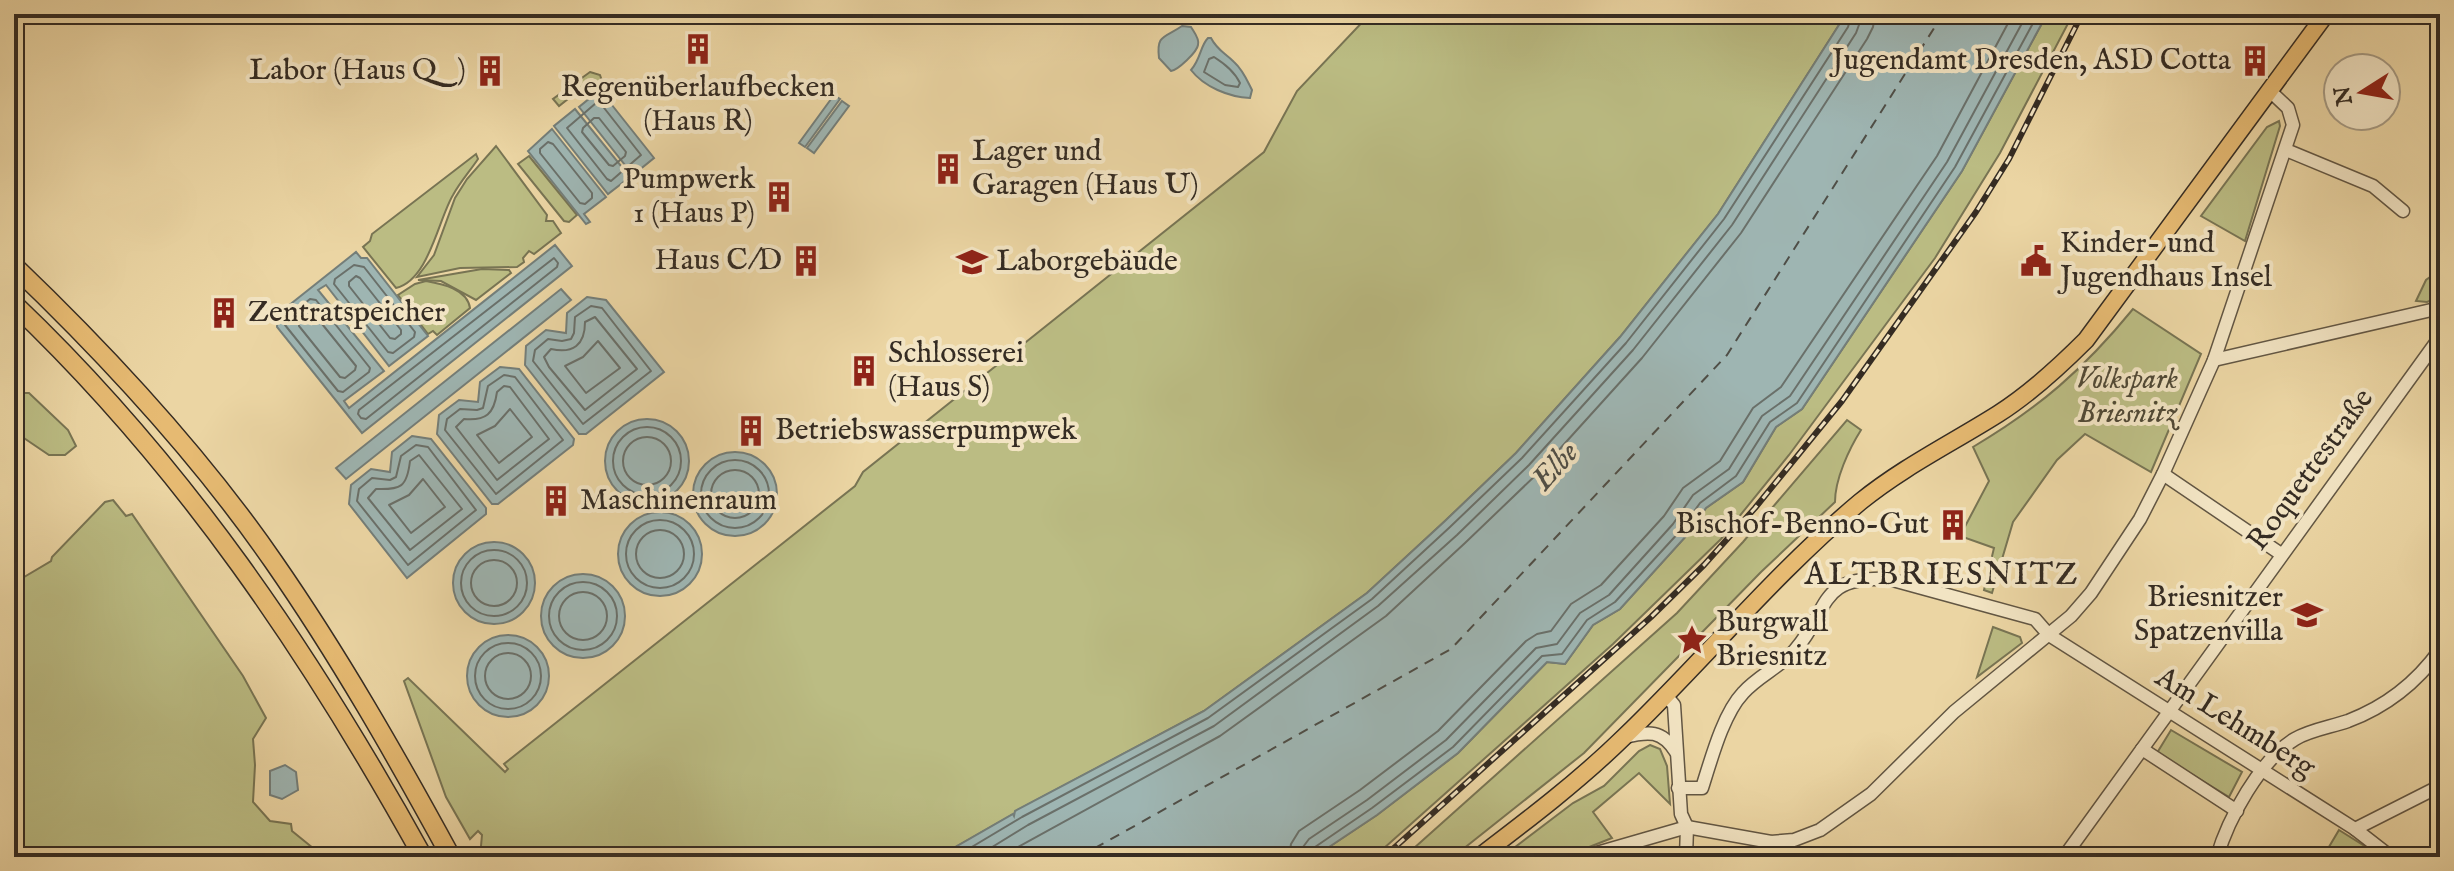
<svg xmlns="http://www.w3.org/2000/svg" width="2454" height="871" font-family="'IM FELL English',serif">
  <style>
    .green { fill: #bbbc83; stroke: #787453; stroke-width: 2 }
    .water { fill: #9eb5b2; stroke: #747e79; stroke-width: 2 }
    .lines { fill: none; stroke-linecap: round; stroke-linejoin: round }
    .shore { stroke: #6a706a; stroke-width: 2 }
    .ferry { stroke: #4f4e47; stroke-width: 2; stroke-dasharray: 10 8; stroke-linecap: butt }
    .minor-casing { stroke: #625643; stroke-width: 15 }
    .major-casing { stroke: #352c23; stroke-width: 19 }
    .highway-casing { stroke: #352c23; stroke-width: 21 }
    .minor { stroke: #f2e4c3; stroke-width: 12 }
    .major { stroke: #e6ba72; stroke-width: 16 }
    .highway { stroke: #e6ba72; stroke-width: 18 }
    .rail-casing { stroke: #352c23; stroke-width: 6 }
    .rail { stroke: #f2e4c3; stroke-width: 3; stroke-dasharray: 9; stroke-linecap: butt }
    .labels { text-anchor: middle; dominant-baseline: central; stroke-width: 8; stroke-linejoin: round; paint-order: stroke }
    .poi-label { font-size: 30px; fill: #352c23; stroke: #f2e4c3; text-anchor: start }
    .park-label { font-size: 30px; font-style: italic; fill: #504936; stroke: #f2e4c3 }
    .street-label { font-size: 30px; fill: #352c23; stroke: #f2e4c3 }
    .water-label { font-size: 32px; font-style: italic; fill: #4f4e47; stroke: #f2e4c3 }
    .neighbourhood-label { font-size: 32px; letter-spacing: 2px; fill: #352c23; stroke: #f2e4c3 }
  </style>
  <rect width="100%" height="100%" fill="#ebd5a3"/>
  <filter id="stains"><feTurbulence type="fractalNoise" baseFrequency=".0025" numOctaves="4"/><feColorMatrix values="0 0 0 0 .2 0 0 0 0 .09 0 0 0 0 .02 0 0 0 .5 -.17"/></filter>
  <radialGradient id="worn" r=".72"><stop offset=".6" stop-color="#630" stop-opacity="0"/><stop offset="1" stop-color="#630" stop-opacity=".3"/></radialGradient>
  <g class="green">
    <polygon points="1370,14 1846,14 1718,214 1620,337 1516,453 1445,521 1367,593 1204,711 1016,811 1014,816 1012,815 938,857 485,857 481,846 482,835 478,831 470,839 446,797 404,681 408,678 505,772 508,769 504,764 855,486 863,472 1264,152 1297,91"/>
    <polygon points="2047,14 2073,14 2000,153 1935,258 1789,455 1721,539 1613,644 1374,857 1314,857 1377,815 1458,753 1547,662 1565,664 1593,625 1620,609 1688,534 1706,508 1743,482 1776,427 1802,409 1962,171"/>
    <polygon points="590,72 600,75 602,81 599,83 592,80 559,106 553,99"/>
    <polygon points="2279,121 2280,126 2245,241 2201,216 2267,127"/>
    <polygon points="496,146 547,215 546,221 553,221 561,233 534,254 529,251 523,258 524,262 517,267 460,268 417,277 434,255 455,198 467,179"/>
    <path d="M 476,154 L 478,159 C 470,171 460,182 453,195 C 438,220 429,280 396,288 L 363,247 L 370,241 L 372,234 Z"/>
    <polygon points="529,156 577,215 569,222 564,221 518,164"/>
    <polygon points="482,269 509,270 511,273 476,300 441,281 418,280"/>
    <polygon points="2440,270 2440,297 2427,302 2416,301 2426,280"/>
    <path d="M 426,281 C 443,284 467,289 470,308 L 437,335 L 433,331 L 428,334 L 398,295 L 415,284 Z"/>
    <path d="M 2133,309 L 2201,354 L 2151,472 L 2085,434 L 2057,460 L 2013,522 L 1992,593 L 1984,590 L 1994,548 L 1960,536 L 1989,481 L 1973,447 C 2039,408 2084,369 2133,309 Z"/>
    <polygon points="20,393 29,393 68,430 76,446 65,455 49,455 15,432 14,403"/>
    <path d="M 1847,420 L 1861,430 C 1849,449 1835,479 1835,502 L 1761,572 L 1584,753 L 1453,857 L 1404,857 L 1677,613 L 1743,542 Z"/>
    <polygon points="113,500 126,516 132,514 243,676 266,718 253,739 255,765 253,802 270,821 291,824 292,831 324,857 14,857 14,583 51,561 52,557 105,502"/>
    <polygon points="1993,627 2020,637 2022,643 1977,677"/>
    <polygon points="2171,730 2242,772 2229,797 2157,753"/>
    <polygon points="1650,745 1660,749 1667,766 1670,804 1639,773 1593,812 1612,838 1564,857 1502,857 1573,803 1604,786 1639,751"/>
    <polygon points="2339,830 2382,857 2323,857"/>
  </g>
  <g class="water">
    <polygon points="1846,14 2047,14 1962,171 1802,409 1776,427 1743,482 1706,508 1688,534 1620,609 1593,625 1565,664 1547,662 1458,753 1377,815 1314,857 938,857 1013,814 1014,816 1015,811 1204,711 1367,593 1445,521 1516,453 1620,337 1718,214"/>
    <path d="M 1182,26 L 1191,27 C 1194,32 1200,39 1198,45 C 1197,52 1178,70 1171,71 L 1159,58 C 1156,34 1165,38 1182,26 Z"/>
    <path d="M 1208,38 L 1211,38 C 1217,50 1225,53 1234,62 C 1243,70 1247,80 1252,90 L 1250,98 C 1229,97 1204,87 1191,70 C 1201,59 1200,46 1208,38 Z"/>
    <polygon points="600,90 654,158 633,175 579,107"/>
    <polygon points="834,95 840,99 805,147 799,143"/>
    <polygon points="842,101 849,106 814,153 807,148"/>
    <polygon points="575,109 630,177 608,194 554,126"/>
    <polygon points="552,129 606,197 584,214 590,222 586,224 528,151"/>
    <polygon points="555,245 572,266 362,433 277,327 278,314 356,252 361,258 367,258 428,336 389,366 326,285 318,290 384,371 344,401 349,408"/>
    <polygon points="561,289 571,300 346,479 336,468"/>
    <polygon points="587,297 606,300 664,372 586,434 579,434 525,365 526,346 546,330 566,333 567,313"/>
    <polygon points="500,367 519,369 574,439 573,445 498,504 492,504 437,434 439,415 459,400 478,402 480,382"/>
    <circle cx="647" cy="461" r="42"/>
    <polygon points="412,436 431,439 486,508 486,514 407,578 349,504 351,485 371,469 390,472 392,452"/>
    <circle cx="735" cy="494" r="42"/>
    <circle cx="660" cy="554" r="42"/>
    <circle cx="494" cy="583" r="41"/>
    <circle cx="583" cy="616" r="42"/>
    <circle cx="508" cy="676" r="41"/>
    <polygon points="285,765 296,772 298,790 282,799 270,795 270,771"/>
  </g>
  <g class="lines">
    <g class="shore">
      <path d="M 1214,57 C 1225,64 1234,71 1240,83 L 1238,87 L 1225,85 L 1204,72 L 1209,59 Z"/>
      <polygon points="596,103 601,104 641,155 611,181 607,179 567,128"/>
      <polygon points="594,118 599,118 626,152 625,156 613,166 609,165 582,132 583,128"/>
      <polygon points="548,142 553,144 592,193 592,198 585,204 580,203 540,153 540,149"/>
      <polygon points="554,258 558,263 557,267 366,419 361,418 358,414 359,410"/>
      <polygon points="354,265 364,267 415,332 414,337 393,353 388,352 334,284 335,279"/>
      <polygon points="356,276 360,278 401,330 401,334 395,339 390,338 349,286 349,282"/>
      <polygon points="310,299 316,300 370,368 369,372 343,392 338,391 285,325 287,318"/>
      <polygon points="591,306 602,308 651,371 583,424 533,361 535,350 548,339 562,341 571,339 574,333 575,317"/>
      <polygon points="309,313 314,314 356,366 355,370 345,378 340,377 299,326 299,321"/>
      <path d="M 595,317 L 637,369 L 585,410 L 549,367 L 544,357 L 551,349 C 573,354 585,345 585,322 Z"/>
      <polygon points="598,341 620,368 586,393 565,366 583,357"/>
      <polygon points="504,375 515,377 563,440 496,494 445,430 447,419 460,409 477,410 483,408 488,386"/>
      <path d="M 504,386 L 510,387 L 549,439 L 497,480 L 456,427 L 464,419 C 486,421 494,414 497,392 Z"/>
      <polygon points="510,409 532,437 499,463 477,435 495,426"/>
      <circle cx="647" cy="461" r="34"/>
      <circle cx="647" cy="461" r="24"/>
      <polygon points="416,445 428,447 476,510 408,565 357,501 359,489 372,478 390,480 396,477 401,456"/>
      <path d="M 419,455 L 462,509 L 410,550 L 368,498 L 376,489 C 401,490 407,487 410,461 Z"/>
      <circle cx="735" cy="494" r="34"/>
      <circle cx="735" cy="494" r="24"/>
      <polygon points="423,479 445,507 411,533 389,505 409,495"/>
      <circle cx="660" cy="554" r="34"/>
      <circle cx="660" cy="554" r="24"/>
      <circle cx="494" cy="583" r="33"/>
      <circle cx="494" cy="583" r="23"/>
      <circle cx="583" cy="616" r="34"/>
      <circle cx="583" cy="616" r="24"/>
      <circle cx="508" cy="676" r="33"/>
      <circle cx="508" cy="676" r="23"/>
      <polyline points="955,857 1022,817 1208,718 1372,599 1450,527 1522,458 1626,343 1724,219 1848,27 1852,14"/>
      <polyline points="976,857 1028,825 1214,726 1378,606 1457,535 1529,465 1633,350 1732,225 1856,33 1863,14"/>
      <polyline points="1000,857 1220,736 1386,616 1465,543 1538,473 1642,358 1741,233 1867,39 1873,27 1875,14"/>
      <polyline points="1289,857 1291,844 1299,831 1360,790 1438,731 1526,641 1537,634 1551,631 1571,604 1601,585 1664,516 1683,488 1720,461 1753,408 1781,387 1937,156 2013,14"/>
      <polyline points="1301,857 1303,847 1309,839 1367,800 1446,740 1536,648 1557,644 1580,613 1609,595 1673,524 1693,495 1729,469 1762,416 1790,396 1947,162 2027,14"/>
      <polyline points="1311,857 1315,847 1372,808 1453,747 1542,656 1562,654 1587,620 1615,602 1681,530 1700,503 1736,476 1770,422 1797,403 1955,167 2038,14"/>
    </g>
    <polyline class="ferry" points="1079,857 1451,649 1727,355 1943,14"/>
    <defs>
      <g id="minor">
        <polyline points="2286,150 2373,186 2403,211"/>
        <polyline points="2214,360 2440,308"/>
        <polyline points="2163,474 2281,554"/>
        <polyline points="1665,694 1674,705 1681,814 1687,827 1686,857"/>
        <path d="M 1624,737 C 1649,731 1662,730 1676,752"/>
        <polyline points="2142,749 2237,811"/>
        <path d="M 1678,788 L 1702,788 C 1711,760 1723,714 1743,693 C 1758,676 1780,667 1795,650 C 1831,609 1816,576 1889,579 L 2035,619 L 2049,635 L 2355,829 L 2391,857"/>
        <polyline points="2355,829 2440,786"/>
        <polyline points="1583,857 1687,827 1771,842 1794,840 1820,830 1871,794 1954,712 2071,616 2091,593 2140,519 2163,474 2214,360 2293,125 2288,108 2270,91"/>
        <polyline points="2064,857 2440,337"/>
        <path d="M 2217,857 C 2228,819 2260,760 2295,739 C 2310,730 2331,727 2348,721 C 2385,707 2417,682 2440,650"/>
      </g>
      <path id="major" d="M 1479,857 C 1529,819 1579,781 1624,737 C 1704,660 1775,573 1860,502 C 1903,467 1952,443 1998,414 C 2031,393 2059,367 2086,340 L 2326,14"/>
      <g id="highway">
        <path d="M 14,266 C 108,356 199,454 273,561 C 339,656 396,756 451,857"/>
        <path d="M 14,304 C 184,466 310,653 423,857"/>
      </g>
    </defs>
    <use href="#minor" class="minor-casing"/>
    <use href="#major" class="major-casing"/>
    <use href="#highway" class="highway-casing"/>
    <use href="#minor" class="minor"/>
    <use href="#major" class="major"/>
    <use href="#highway" class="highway"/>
    <defs>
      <polyline id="rail" points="1384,857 1651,617 1704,565 1755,508 1842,401 1976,212 2009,159 2082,14"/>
    </defs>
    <use href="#rail" class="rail-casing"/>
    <use href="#rail" class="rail"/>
  </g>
  <defs>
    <symbol id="building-bare" viewBox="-9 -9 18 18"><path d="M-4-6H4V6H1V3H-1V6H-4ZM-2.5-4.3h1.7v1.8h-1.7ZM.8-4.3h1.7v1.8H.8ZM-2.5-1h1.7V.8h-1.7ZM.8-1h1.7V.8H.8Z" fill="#8f2418" stroke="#f2e4c3" stroke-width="2.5" paint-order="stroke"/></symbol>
    <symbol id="civic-bare" viewBox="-9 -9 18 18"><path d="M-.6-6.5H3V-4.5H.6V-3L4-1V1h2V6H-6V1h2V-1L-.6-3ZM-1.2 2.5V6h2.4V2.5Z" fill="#8f2418" stroke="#f2e4c3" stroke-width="2.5" paint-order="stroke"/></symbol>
    <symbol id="university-bare" viewBox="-9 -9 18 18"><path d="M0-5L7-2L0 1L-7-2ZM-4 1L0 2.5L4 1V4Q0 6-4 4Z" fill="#8f2418" stroke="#f2e4c3" stroke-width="2.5" paint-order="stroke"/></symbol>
    <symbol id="school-bare" viewBox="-9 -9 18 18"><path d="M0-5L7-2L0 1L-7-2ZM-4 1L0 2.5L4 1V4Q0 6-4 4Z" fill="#8f2418" stroke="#f2e4c3" stroke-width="2.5" paint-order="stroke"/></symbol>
    <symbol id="sight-bare" viewBox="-9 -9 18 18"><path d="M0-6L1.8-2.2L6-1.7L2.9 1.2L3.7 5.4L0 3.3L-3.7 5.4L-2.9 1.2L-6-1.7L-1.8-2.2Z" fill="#8f2418" stroke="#f2e4c3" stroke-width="2.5" paint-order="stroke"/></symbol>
  </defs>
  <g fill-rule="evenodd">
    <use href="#building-bare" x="676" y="27" width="44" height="44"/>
    <use href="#building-bare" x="2233" y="39" width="44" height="44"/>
    <use href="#building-bare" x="468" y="49" width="44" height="44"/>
    <use href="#building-bare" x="926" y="147" width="44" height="44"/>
    <use href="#building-bare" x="757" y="175" width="44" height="44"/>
    <use href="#building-bare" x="784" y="239" width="44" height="44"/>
    <use href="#civic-bare" x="2014" y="239" width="44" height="44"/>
    <use href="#university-bare" x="950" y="240" width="44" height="44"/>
    <use href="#building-bare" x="202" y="291" width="44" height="44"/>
    <use href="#building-bare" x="842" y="349" width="44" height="44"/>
    <use href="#building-bare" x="729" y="409" width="44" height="44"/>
    <use href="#building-bare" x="534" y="479" width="44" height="44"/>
    <use href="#building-bare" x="1931" y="503" width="44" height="44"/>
    <use href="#school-bare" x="2285" y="593" width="44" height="44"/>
    <use href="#sight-bare" x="1670" y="618" width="44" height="44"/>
  </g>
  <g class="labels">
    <g class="poi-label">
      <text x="2231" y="61" text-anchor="end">Jugendamt Dresden, ASD Cotta</text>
      <text x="466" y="71" text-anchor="end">Labor (Haus Q)</text>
      <text x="698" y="88" text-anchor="middle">Regenüberlaufbecken<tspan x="698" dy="34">(Haus R)</tspan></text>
      <text x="972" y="152">Lager und<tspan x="972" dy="34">Garagen (Haus U)</tspan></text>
      <text x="755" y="180" text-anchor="end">Pumpwerk<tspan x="755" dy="34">1 (Haus P)</tspan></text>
      <text x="2060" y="244">Kinder- und<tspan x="2060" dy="34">Jugendhaus Insel</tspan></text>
      <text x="782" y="261" text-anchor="end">Haus C/D</text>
      <text x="996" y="262">Laborgebäude</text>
      <text x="248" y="313">Zentratspeicher</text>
      <text x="888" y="354">Schlosserei<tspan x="888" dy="34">(Haus S)</tspan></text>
      <text x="775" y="431">Betriebswasserpumpwek</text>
      <text x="580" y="501">Maschinenraum</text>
      <text x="1929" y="525" text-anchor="end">Bischof-Benno-Gut</text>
      <text x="2283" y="598" text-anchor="end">Briesnitzer<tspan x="2283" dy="34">Spatzenvilla</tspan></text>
      <text x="1716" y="623">Burgwall<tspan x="1716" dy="34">Briesnitz</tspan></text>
    </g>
    <g class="park-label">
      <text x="2127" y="380">Volkspark<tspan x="2127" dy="34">Briesnitz</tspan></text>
    </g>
    <g class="street-label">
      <text transform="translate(2311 470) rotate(-54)">Roquettestraße</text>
      <text transform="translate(2235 723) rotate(32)">Am Lehmberg</text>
    </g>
    <g class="water-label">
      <text transform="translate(1556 467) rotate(-48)">Elbe</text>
    </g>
    <g class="neighbourhood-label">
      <text x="1942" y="575">ALTBRIESNITZ</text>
    </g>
  </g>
  <rect width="2454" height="871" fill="none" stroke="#ebd5a3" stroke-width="48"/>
  <rect x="16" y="16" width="2422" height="839" fill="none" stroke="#352c23" stroke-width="4"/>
  <rect x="24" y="24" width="2406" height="823" fill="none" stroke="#352c23" stroke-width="2"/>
  <g transform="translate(2362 92) rotate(259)"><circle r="38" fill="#f2e4c3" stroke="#a69a83" stroke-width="2"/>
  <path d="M0-6L14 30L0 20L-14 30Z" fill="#8f2418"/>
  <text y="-12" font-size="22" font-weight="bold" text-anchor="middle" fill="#352c23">N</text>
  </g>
  <rect width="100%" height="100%" filter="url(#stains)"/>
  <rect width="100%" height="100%" fill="url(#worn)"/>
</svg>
